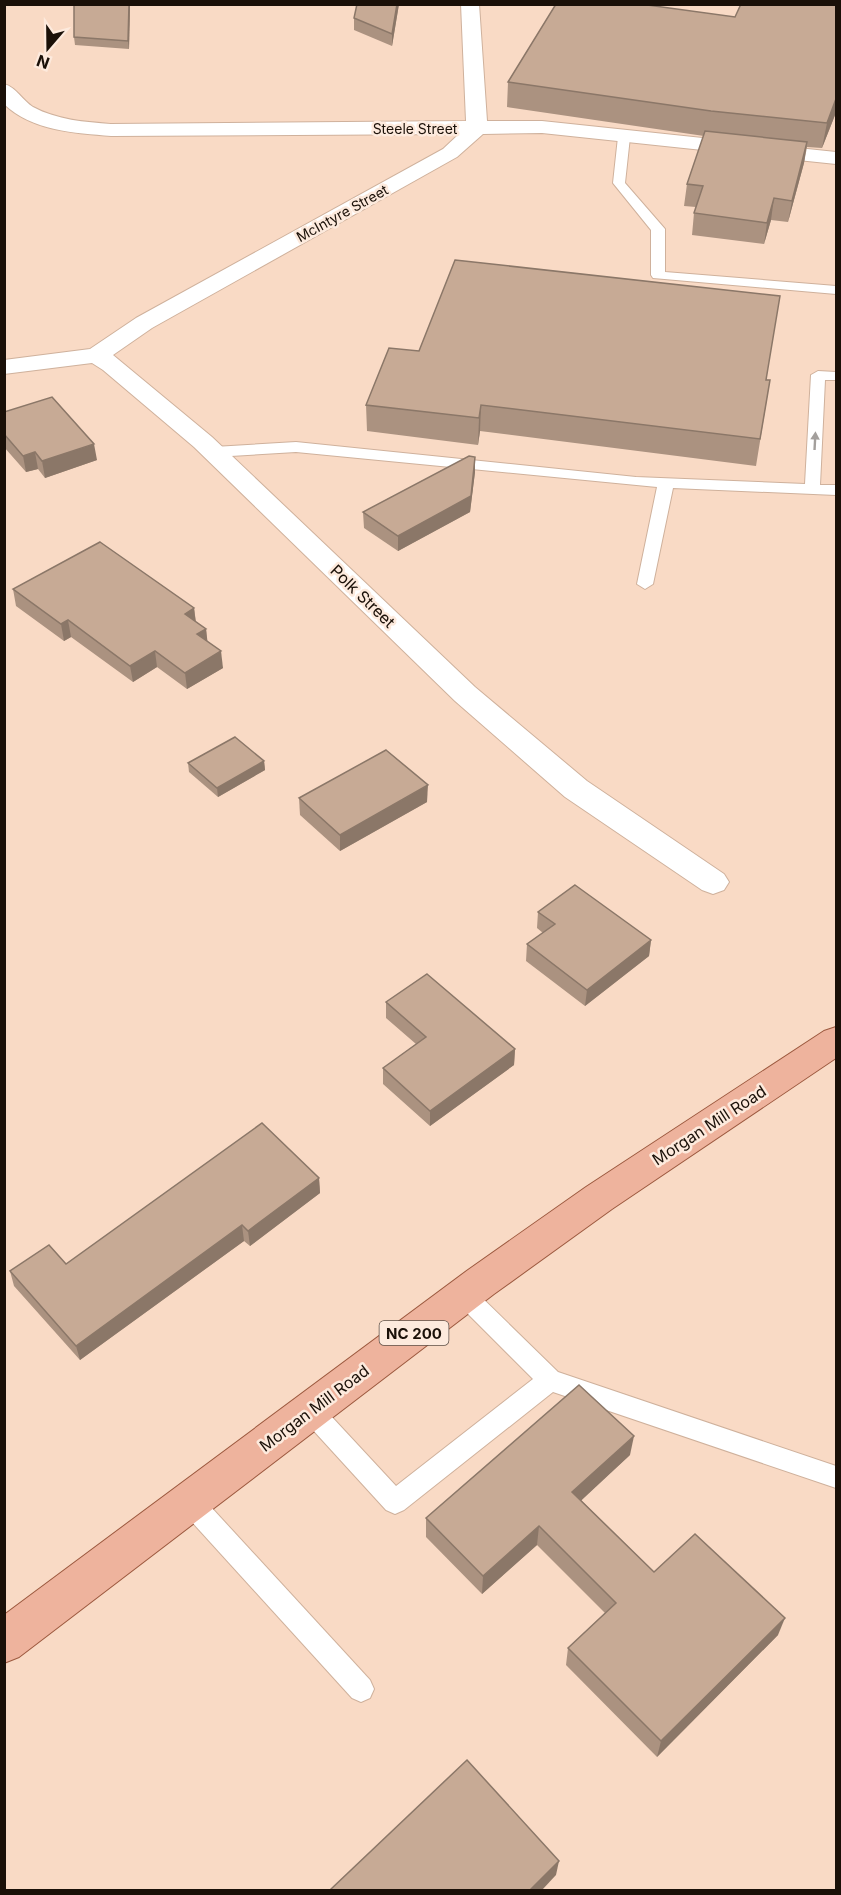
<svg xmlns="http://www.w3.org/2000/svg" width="841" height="1895" font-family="Inter,sans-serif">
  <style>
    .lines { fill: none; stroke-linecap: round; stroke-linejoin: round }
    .service-casing { stroke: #cfb19c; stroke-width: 2 }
    .minor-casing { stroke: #cfb19c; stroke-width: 2 }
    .primary-casing { stroke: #9c593f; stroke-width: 2 }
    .service { fill: #fff; fill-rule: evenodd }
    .minor { fill: #fff; fill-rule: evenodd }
    .primary { fill: #eeb39d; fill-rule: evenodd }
    .wall { fill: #ab9280 }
    .shaded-wall { fill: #8b7768 }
    .building { fill: #c7aa95; stroke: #8b7768; stroke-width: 1.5 }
    .oneway { fill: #a39f9c }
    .labels { text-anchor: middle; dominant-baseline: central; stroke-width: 5; stroke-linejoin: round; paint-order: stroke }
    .far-street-label { font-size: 14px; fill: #1a1008; stroke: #fdeadd }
    .shield { fill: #fdeadd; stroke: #5e5148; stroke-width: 1.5 }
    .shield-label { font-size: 15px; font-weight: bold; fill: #1a1008 }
    .street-label { font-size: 16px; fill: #1a1008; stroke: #fdeadd }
  </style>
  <rect width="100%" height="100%" fill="#f9dac5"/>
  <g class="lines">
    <defs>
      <g id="service">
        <polygon points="624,133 630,137 625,183 665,229 665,272 836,286 836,294 653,278 651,275 651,230 613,183 618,137"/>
        <polygon points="818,371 836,372 836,380 825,380 820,485 836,485 836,495 673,488 653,584 645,589 637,584 657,487 296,452 214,457 206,452 214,447 296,442 636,477 805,484 811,375"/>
        <polygon points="464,1285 472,1288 558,1372 836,1466 836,1488 553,1392 404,1510 395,1514 386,1510 302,1418 298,1410 302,1402 310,1399 318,1402 396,1486 533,1379 456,1302 453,1295 456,1288"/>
        <polygon points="190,1490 199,1494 370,1680 374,1689 370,1698 361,1702 352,1698 181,1510 178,1502 181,1494"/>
      </g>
      <path id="minor" d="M 461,4 L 479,4 L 487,121 L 542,121 L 836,152 L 836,164 L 542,133 L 483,134 L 457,157 L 152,328 L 113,355 L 212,437 L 475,687 L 587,781 L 724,874 L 729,882 L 724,890 L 713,894 L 702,890 L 565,797 L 455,701 L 194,447 L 103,370 L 92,363 L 4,374 L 4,360 L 90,349 L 136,318 L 443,149 L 459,134 L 111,136 C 75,133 32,131 4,104 L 4,84 C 16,87 23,101 33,107 C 57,120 85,122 111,124 L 466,121 Z"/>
      <polygon id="primary" points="836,1027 836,1058 612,1209 494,1294 19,1657 4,1663 4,1615 468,1270 586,1187 824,1031"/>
    </defs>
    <use href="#service" class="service-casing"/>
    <use href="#minor" class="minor-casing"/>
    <use href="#primary" class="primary-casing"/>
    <use href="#service" class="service"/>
    <use href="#minor" class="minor"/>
    <use href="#primary" class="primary"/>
  </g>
  <g class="wall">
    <polygon points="130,4 129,49 75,45 74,37"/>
    <polygon points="399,4 392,46 354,30 354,18"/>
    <polygon points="837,4 837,110 822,148 807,147 804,163 788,222 771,220 764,244 692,235 694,213 696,207 684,206 687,184 704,136 507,107 508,82 735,17"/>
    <polygon points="419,351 770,380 756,466 480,431 478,445 367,431 366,405"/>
    <polygon points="4,412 97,460 45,478 38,469 26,472 4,447"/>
    <polygon points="475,457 475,472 470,512 398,551 364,528 363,512"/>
    <polygon points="13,589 194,608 196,622 206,629 207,641 223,668 187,689 157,667 133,682 71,637 64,641 16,606"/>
    <polygon points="264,761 265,770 218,797 189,772 188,763"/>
    <polygon points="299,798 427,802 340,851 300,815"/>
    <polygon points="538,912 651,940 649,956 585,1006 526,961 527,944 543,933 537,928"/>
    <polygon points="386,1002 515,1049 514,1065 430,1126 383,1084 383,1068 416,1044 386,1018"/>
    <polygon points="319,1178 320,1193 250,1246 244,1241 80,1360 14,1286 10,1271 66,1264"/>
    <polygon points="630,1455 581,1500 654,1572 778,1635 657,1757 566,1665 568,1648 605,1613 537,1545 482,1594 426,1537 426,1518"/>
  </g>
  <g class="shaded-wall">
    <polygon points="129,4 130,4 129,49 128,41"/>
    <polygon points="397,4 399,4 392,46 392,34"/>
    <polygon points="837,96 837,110 822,148 827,123"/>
    <polygon points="807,142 804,163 788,222 792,201"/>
    <polygon points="774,198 771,220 764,244 767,223"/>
    <polygon points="481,405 480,431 478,445 479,418"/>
    <polygon points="94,444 97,460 45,478 42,461"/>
    <polygon points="35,452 38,469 26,472 23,456"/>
    <polygon points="475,457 475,472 470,512 398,551 398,536"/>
    <polygon points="194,608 196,625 185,614"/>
    <polygon points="68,620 71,637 64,641 61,624"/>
    <polygon points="206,629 208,646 197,634"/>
    <polygon points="155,651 157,667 133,682 130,666"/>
    <polygon points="221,651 223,668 187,689 185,673"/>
    <polygon points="264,761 265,770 218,797 217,788"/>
    <polygon points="428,785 427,802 340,851 340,835"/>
    <polygon points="651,940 649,956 585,1006 587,990"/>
    <polygon points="515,1049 514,1065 430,1126 430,1111"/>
    <polygon points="319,1178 320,1193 250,1246 248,1231"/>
    <polygon points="242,1225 244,1241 80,1360 76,1346"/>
    <polygon points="634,1436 630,1455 570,1511 572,1492"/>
    <polygon points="539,1526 537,1545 482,1594 483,1576"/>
    <polygon points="785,1618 778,1635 657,1757 661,1741"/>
    <polygon points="559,1861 556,1875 542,1890 530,1890"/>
  </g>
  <g class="building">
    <polygon points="74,4 129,4 128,41 74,37"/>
    <polygon points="357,4 397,4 392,34 354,18"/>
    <polygon points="556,4 640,4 735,17 741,4 837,4 837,96 827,123 711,111 508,82"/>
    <polygon points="705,131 807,142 792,201 774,198 767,223 694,213 703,186 687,184"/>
    <polygon points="455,260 780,296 766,380 770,380 760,439 481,405 479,418 366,405 389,348 419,351"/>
    <polygon points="52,397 94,444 42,461 35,452 23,456 4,434 4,412"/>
    <polygon points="469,456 475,457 471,496 398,536 363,512"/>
    <polygon points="100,542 194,608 185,614 206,629 197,634 221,651 185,673 155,651 130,666 68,620 61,624 13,589"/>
    <polygon points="235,737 264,761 217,788 188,763"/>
    <polygon points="386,750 428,785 340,835 299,798"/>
    <polygon points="575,885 651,940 587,990 527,944 555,924 538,912"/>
    <polygon points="427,974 515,1049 430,1111 383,1068 426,1037 386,1002"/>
    <polygon points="262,1123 319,1178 248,1231 242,1225 76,1346 10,1271 49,1245 66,1264"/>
    <polygon points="579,1385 634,1436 572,1492 654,1572 695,1534 785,1618 661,1741 568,1648 616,1603 539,1526 483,1576 426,1518"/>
    <polygon points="467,1760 559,1861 530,1890 330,1890"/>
  </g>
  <defs><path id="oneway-solid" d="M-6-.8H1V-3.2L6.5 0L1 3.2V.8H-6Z" transform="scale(1.5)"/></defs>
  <use class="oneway" href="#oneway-solid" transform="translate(815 441) rotate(-87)"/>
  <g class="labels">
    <g class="far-street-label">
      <text x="415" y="128">Steele Street</text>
      <text transform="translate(342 213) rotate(-29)">McIntyre Street</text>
    </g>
    <rect class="shield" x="379.5" y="1321" width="69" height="24" rx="4.5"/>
    <g class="shield-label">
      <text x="414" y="1333">NC 200</text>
    </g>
    <g class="street-label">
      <text transform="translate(363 596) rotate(44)">Polk Street</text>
      <text transform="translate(709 1125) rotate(-33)">Morgan Mill Road</text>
      <text transform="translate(314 1408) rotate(-37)">Morgan Mill Road</text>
    </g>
  </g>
  <rect width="841" height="1895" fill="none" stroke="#1a1008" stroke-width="12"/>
  <g transform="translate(48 48) rotate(200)" stroke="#fdeadd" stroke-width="4.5" paint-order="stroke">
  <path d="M0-4.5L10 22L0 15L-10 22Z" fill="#1a1008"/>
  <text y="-9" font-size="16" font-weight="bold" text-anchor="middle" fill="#1a1008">N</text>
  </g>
</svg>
